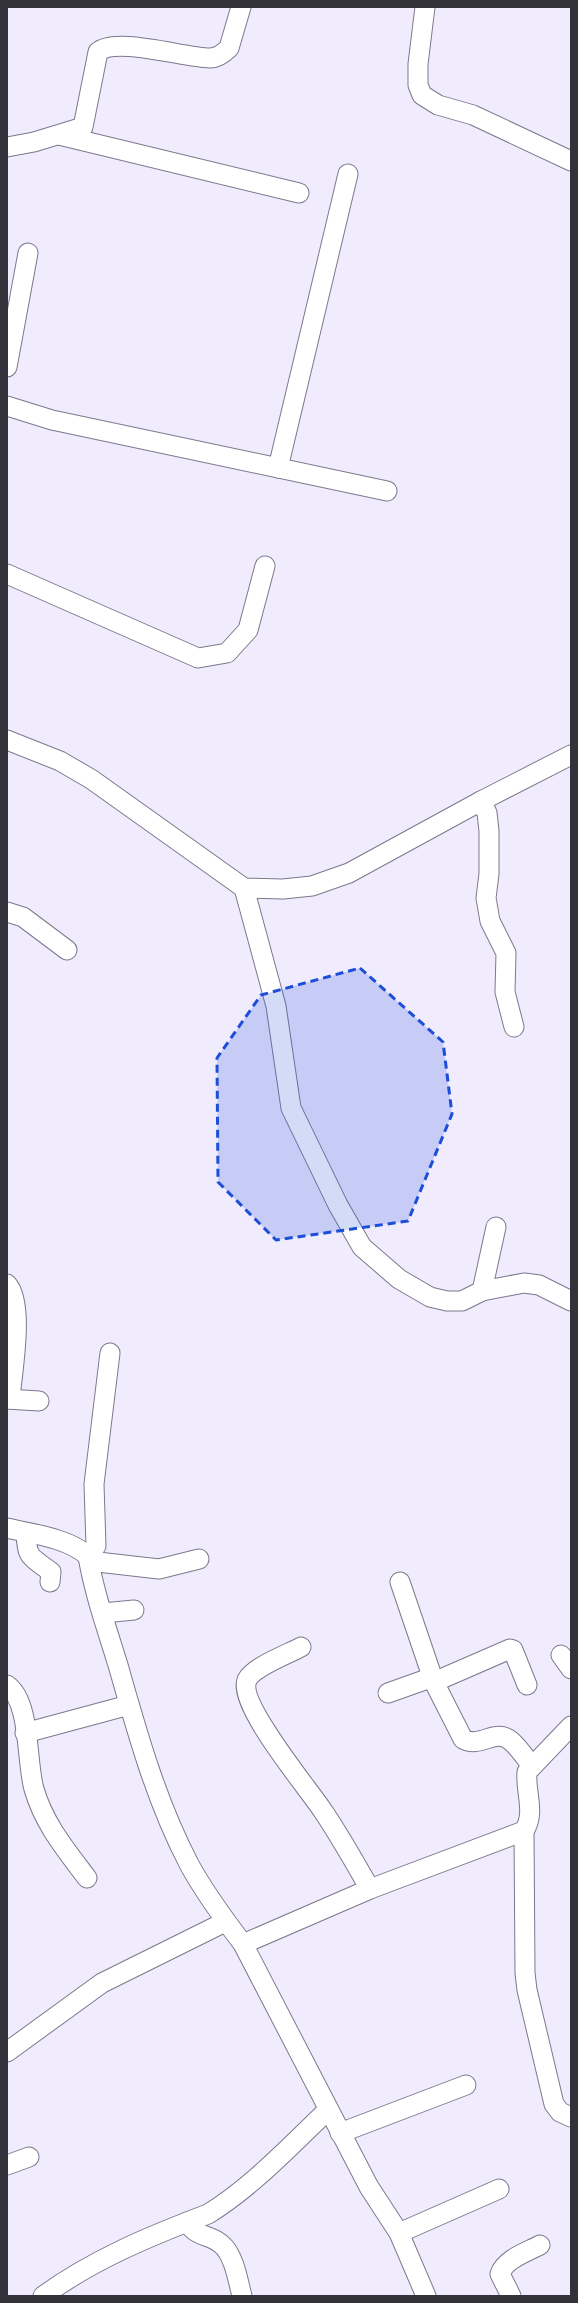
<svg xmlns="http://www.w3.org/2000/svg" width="578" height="2303" font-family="'Nunito Sans',sans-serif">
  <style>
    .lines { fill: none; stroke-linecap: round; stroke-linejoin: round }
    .minor-casing { stroke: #7c788c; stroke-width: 21 }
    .minor { stroke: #fff; stroke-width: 19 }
    .marked { fill: #1d4ed8; fill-opacity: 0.2; stroke: #1d4ed8; stroke-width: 3; stroke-dasharray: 8 5; stroke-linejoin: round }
  </style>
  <rect width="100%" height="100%" fill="#f0ecfe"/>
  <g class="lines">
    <defs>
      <g id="minor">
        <polyline points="425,7 418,64 418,85 422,95 438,105 473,115 571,161"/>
        <polyline points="59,135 299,193"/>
        <path d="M 7,147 L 34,142 L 83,127 L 98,52 C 115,36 185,58 210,58 C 218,58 224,53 229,48 L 241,7"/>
        <polyline points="7,367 28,253"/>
        <polyline points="7,406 52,420 387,491"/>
        <polyline points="278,468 348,174"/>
        <polyline points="7,574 198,658 227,653 248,630 265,566"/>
        <polyline points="7,740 60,761 91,779 244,888 283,889 312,886 349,873 481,801 571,755"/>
        <polyline points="481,801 487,813 489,831 489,874 486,898 490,921 506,953 505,992 514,1027"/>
        <polyline points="244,888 276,1006 291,1108 338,1205 362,1247 399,1279 430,1297 447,1301 462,1301 482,1291 524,1283 539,1285 571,1301"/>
        <polyline points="7,912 23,917 67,950"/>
        <path d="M 7,1284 C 25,1304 12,1372 10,1399"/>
        <polyline points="482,1291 496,1227"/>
        <polyline points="7,1399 39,1401"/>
        <path d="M 7,1528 C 33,1534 68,1538 88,1556 C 94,1593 107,1629 118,1665 C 137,1732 156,1801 189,1864 C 204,1892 224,1919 243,1944 L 369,2187 L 399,2233 L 426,2296"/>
        <path d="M 26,1533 C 27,1560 31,1556 51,1572 L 50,1582"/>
        <polyline points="88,1556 96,1546 94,1484 110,1353"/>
        <polyline points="89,1561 159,1569 199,1559"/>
        <path d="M 400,1582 L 434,1682 L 463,1739 C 481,1749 495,1727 511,1741 C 518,1747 525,1757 531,1765"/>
        <polyline points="103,1613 134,1610"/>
        <path d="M 301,1647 C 288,1654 253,1667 247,1680 C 237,1704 308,1788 323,1811 C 340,1836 355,1863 370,1889"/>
        <polyline points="561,1655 571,1669"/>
        <polyline points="434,1682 510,1649 513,1650 527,1685"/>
        <path d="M 7,1685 C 31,1702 26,1761 34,1789 C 44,1824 66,1850 87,1878"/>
        <polyline points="388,1693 433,1677"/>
        <polyline points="25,1733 129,1705"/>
        <polyline points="524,1831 525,1973 527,1990 554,2104 560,2112 571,2117"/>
        <path d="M 243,1944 L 370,1889 L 524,1831 C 536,1813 525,1792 527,1772 L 571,1726"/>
        <polyline points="7,2052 102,1983 225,1922"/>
        <polyline points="340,2133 466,2085"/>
        <polyline points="7,2165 29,2157"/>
        <path d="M 187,2222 C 198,2239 208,2233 221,2244 C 234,2254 238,2281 242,2296"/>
        <polyline points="399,2233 499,2189"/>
        <path d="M 43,2296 C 94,2259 150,2236 208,2214 C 251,2188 291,2145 328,2110"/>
        <path d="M 511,2296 L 500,2274 C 505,2259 527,2252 540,2245"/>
      </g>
    </defs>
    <use href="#minor" class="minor-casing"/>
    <use href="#minor" class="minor"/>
  </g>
  <path class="marked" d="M 360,968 L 443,1042 L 452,1114 L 408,1221 L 276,1240 L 218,1182 L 217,1058 L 261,995 Z"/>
  <rect width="578" height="2303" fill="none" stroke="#33313a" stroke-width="16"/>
</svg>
